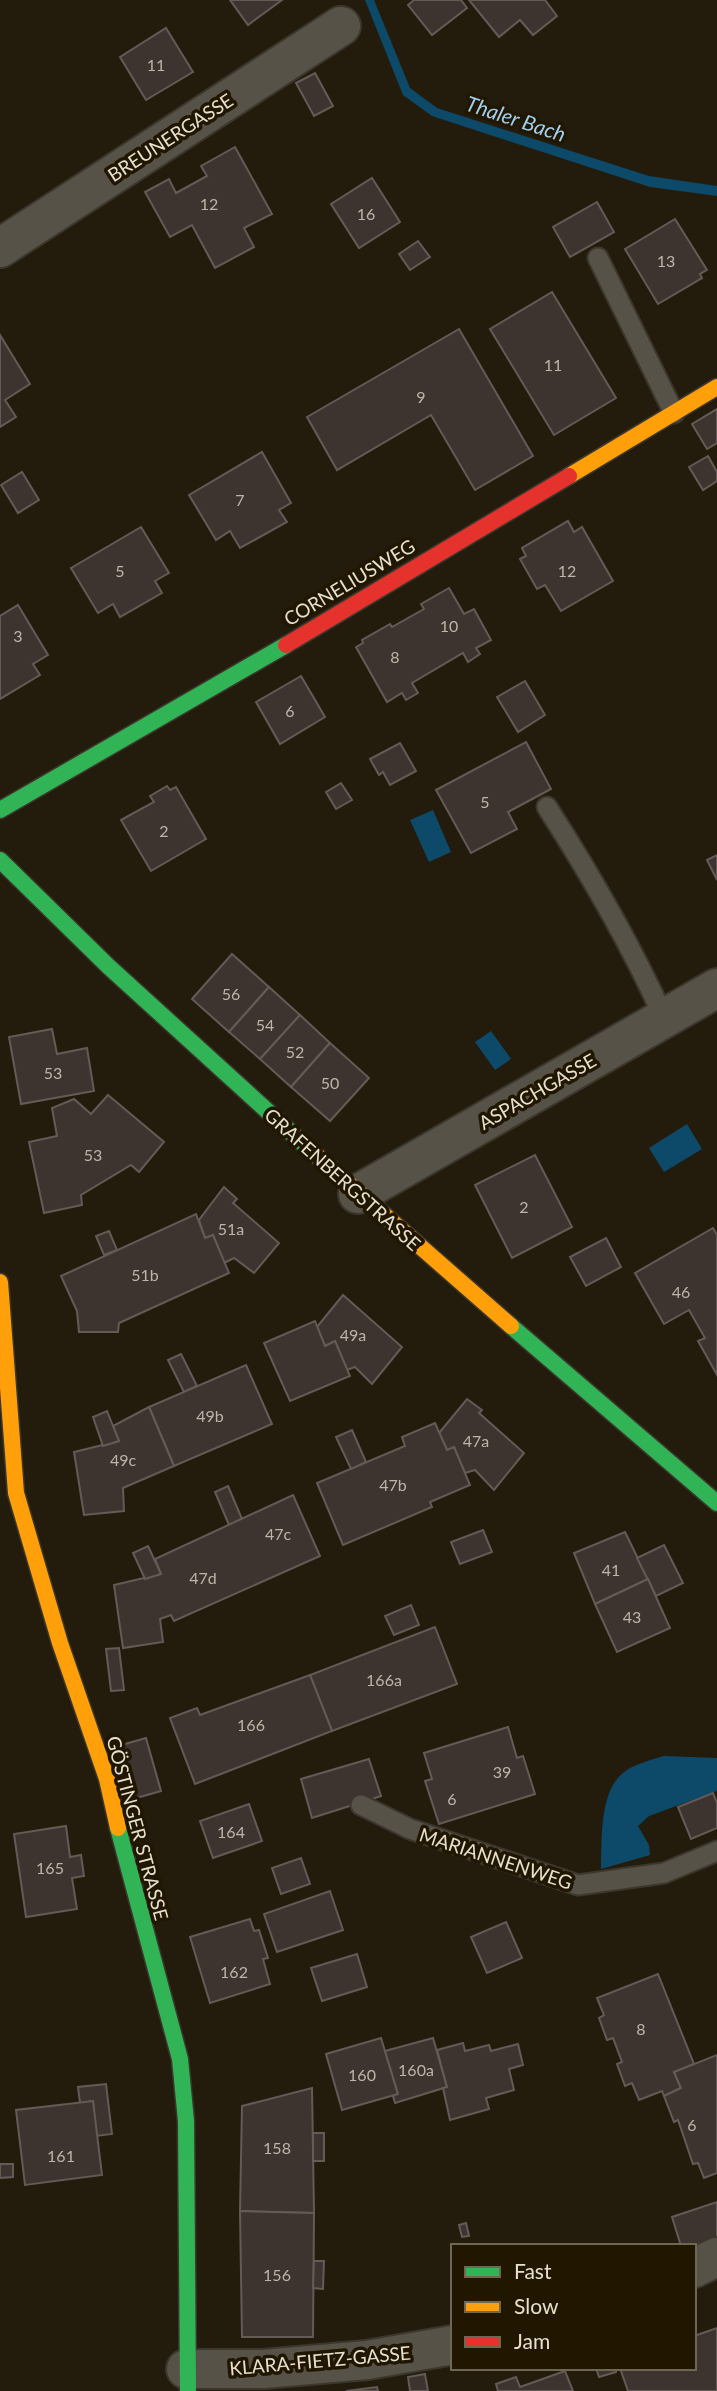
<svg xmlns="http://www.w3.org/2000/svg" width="717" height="2391" font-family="Lato,sans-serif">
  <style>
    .water { fill: #0d4968 }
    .building { fill: #3d3430; stroke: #645b56; stroke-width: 2 }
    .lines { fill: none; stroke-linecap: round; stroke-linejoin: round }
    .lane-casing { stroke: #3c372d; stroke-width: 23 }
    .street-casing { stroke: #3c372d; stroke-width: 42 }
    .fast-casing { stroke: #3c372d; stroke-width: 19 }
    .slow-casing { stroke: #3c372d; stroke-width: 19 }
    .jam-casing { stroke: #3c372d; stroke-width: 19 }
    .lane { stroke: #575247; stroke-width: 19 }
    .street { stroke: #575247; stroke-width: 38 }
    .fast { stroke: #30b455; stroke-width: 16 }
    .slow { stroke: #ff9f0a; stroke-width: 16 }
    .jam { stroke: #e5322d; stroke-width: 16 }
    .labels { text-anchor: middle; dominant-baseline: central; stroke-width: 7; stroke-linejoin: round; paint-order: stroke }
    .number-label { font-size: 16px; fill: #bcb5a8 }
    .street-label { font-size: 19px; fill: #e7e0d0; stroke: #211600 }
    .water-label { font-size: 21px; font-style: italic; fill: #a0d0f3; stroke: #211600 }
  </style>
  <rect width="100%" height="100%" fill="#231c0d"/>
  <g class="water">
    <polygon points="365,0 374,0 410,88 437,108 649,176 717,186 717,196 650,187 432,116 403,95"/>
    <polygon points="433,810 451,852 429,862 410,820"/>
    <polygon points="491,1031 511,1059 495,1070 475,1042"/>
    <polygon points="687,1124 702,1149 664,1172 649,1148"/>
    <path d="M 664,1756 L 717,1758 L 717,1791 L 649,1816 L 638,1826 L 649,1845 L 650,1855 L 601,1869 C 602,1841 599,1792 623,1773 C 634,1764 651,1760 664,1756 Z"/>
  </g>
  <g class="building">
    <polygon points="230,0 282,0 248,25"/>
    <polygon points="414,0 461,0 467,8 432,35 408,5"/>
    <polygon points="469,0 545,0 557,16 533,35 520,20 499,37"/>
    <polygon points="166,28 193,72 146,100 120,57"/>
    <polygon points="315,73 333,106 314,116 296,83"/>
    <polygon points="235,147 272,214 244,228 254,247 215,268 192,225 170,237 145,192 169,179 176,193 207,176 201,166"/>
    <polygon points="372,178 400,222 359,248 331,204"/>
    <polygon points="597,202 614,232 570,257 553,227"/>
    <polygon points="675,219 707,270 700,274 702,278 658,304 625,249"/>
    <polygon points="418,241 430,257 410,270 399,254"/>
    <polygon points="552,292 616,398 554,435 490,329"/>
    <polygon points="459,329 533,456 475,490 431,415 337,470 307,417"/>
    <polygon points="0,335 30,384 5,400 16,417 0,427"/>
    <polygon points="717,409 717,443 707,449 692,424"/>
    <polygon points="262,452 291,503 279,510 287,522 240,548 230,531 216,540 189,495"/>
    <polygon points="708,456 717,472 717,481 703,490 689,467"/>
    <polygon points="22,472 39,500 18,513 1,485"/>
    <polygon points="568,521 574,532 582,527 613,581 561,611 545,585 537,589 520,559 526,556 522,548"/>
    <polygon points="141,527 169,573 155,581 162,593 120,617 113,604 98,613 71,568"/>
    <polygon points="449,588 464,614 474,609 491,640 476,648 480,654 468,662 463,653 412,683 418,693 406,700 402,693 387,702 356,647 363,643 362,640 390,624 392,627 424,609 421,604"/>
    <polygon points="18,605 48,655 33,664 40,675 0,699 0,616"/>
    <polygon points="301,676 325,717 280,744 256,702"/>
    <polygon points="525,681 545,715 518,732 497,697"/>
    <polygon points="526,742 551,789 508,812 517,829 471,853 436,790"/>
    <polygon points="400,743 416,771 390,785 383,772 379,775 370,759"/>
    <polygon points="341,783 352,800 336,809 326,792"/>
    <polygon points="167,786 170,790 176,787 206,839 151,871 121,820 154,802 150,796"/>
    <polygon points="717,855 717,880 707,860"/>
    <polygon points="232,954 269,987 229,1032 192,999"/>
    <polygon points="269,987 300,1015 260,1059 229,1032"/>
    <polygon points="300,1015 330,1043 291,1087 260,1059"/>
    <polygon points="52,1029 57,1054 87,1048 94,1091 21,1104 9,1037"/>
    <polygon points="330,1043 369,1078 330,1121 291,1087"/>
    <polygon points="108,1095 164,1142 139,1172 131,1165 81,1195 82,1205 44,1213 29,1142 57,1136 52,1108 74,1099 91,1114"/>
    <polygon points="535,1155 572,1227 512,1258 475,1185"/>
    <polygon points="224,1187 237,1199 233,1203 279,1243 254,1273 234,1258 224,1263 213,1235 205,1238 199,1220"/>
    <polygon points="196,1214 205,1238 213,1235 229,1273 119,1323 118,1332 79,1332 77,1311 61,1276"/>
    <polygon points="713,1228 717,1235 717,1375 698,1341 705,1338 689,1310 664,1324 635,1273"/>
    <polygon points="109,1231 117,1250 104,1255 96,1236"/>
    <polygon points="606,1238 621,1267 586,1286 570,1257"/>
    <polygon points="343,1295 402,1347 372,1384 355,1367 347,1370 335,1341 325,1346 317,1327"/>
    <polygon points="315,1321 325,1346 335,1341 350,1376 290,1401 264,1343"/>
    <polygon points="181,1354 197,1386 184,1392 168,1360"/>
    <polygon points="246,1365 272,1424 174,1466 149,1407"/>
    <polygon points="467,1399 482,1410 479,1413 524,1453 494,1490 475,1470 465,1473 454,1447 447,1450 439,1433"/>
    <polygon points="149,1407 174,1466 123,1488 124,1511 84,1515 74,1452 119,1441 113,1426"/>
    <polygon points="107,1411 119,1441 103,1446 93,1417"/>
    <polygon points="435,1423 447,1450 454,1447 470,1485 430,1502 432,1507 343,1545 317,1483 405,1446 402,1437"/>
    <polygon points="352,1430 366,1462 351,1469 336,1437"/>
    <polygon points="228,1486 242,1519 229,1525 215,1492"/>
    <polygon points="293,1495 320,1556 174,1621 171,1615 160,1619 163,1642 123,1648 114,1585 161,1574 155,1559"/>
    <polygon points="483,1530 492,1552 460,1564 451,1542"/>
    <polygon points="625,1532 648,1579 595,1604 574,1553"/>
    <polygon points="664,1545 683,1583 656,1596 637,1558"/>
    <polygon points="148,1546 161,1574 145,1579 133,1553"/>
    <polygon points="648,1579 670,1628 617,1652 595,1604"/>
    <polygon points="411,1605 419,1625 394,1635 385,1616"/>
    <polygon points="435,1627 457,1684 332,1731 310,1675"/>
    <polygon points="119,1648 124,1690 111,1691 106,1649"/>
    <polygon points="310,1675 332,1731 195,1784 170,1718 197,1708 200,1715"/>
    <polygon points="508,1727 517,1758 523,1756 535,1794 439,1824 425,1781 432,1779 424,1753"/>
    <polygon points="146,1738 161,1791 133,1799 118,1746"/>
    <polygon points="369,1759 381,1796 312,1818 301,1779"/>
    <polygon points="713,1793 717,1803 717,1828 691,1839 678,1807"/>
    <polygon points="249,1804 262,1841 213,1858 200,1821"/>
    <polygon points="66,1826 70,1857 81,1855 84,1876 72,1878 77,1909 26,1917 14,1834"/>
    <polygon points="301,1858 310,1884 281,1894 272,1868"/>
    <polygon points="330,1891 343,1930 277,1952 264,1914"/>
    <polygon points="250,1919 254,1931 259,1930 268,1958 263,1959 270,1984 210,2003 190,1937"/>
    <polygon points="506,1922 522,1958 487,1973 471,1937"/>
    <polygon points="357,1954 367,1987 322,2001 311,1968"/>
    <polygon points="658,1974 694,2064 674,2072 681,2088 664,2096 662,2091 639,2100 632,2083 625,2086 617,2064 622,2062 613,2038 607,2040 599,2018 604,2015 597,1998"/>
    <polygon points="381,2038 398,2094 342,2110 326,2054"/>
    <polygon points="433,2038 447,2087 395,2103 393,2096 398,2094 385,2051"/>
    <polygon points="463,2043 465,2051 489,2045 491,2051 518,2044 523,2065 509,2069 514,2090 486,2098 489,2109 450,2120 443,2088 447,2087 437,2050"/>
    <polygon points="717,2055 717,2173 704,2178 698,2163 693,2164 678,2120 674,2122 664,2096 681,2088 674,2072"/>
    <polygon points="106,2084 112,2134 96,2136 93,2101 80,2103 78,2087"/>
    <polygon points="312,2088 314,2213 240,2211 242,2106"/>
    <polygon points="93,2101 102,2175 25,2185 16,2110"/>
    <rect x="313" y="2133" width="11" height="28"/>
    <polygon points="0,2164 13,2164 13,2177 0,2178"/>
    <polygon points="717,2202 717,2238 691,2246 681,2246 672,2217"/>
    <polygon points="240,2211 314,2213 313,2337 242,2337"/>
    <polygon points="466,2223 469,2236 462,2237 459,2225"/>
    <polygon points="314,2261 324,2261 323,2289 313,2288"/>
    <polygon points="717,2328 717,2391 628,2391 620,2368 694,2368 694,2336"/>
    <polygon points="596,2368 615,2368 616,2372 599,2377"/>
    <polygon points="565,2371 573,2391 498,2391 496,2384 516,2377 520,2387"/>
    <polygon points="425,2374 428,2391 410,2391 408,2377"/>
    <polygon points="377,2387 378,2391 346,2391"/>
  </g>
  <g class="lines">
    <defs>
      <g id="lane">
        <polyline points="598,258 674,413"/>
        <path d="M 547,807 C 590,874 631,945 664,1018"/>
        <polyline points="361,1805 410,1829 578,1885 664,1873 717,1851"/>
      </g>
      <g id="street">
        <polyline points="0,248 341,26"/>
        <polyline points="358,1194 717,988"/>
        <polyline points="694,2268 717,2257"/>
        <polyline points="186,2369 263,2369 367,2360 453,2345"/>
      </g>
      <g id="fast">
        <polyline points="0,810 286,645"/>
        <polyline points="0,860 108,966 308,1148"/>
        <polyline points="511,1326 717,1503"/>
        <polyline points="118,1828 180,2059 186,2121 188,2391"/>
      </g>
      <g id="slow">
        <polyline points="569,476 717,387"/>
        <polyline points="308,1148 511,1326"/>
        <polyline points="0,1282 16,1493 60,1643 107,1779 118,1828"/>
      </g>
      <polyline id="jam" points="286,645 569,476"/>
    </defs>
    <use href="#lane" class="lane-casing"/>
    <use href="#street" class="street-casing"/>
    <use href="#fast" class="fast-casing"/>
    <use href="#slow" class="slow-casing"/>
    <use href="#jam" class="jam-casing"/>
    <use href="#lane" class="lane"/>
    <use href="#street" class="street"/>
    <use href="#fast" class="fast"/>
    <use href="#slow" class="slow"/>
    <use href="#jam" class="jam"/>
  </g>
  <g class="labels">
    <g class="number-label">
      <text x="156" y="64">11</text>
      <text x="209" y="203">12</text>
      <text x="366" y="213">16</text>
      <text x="666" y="260">13</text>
      <text x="553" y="364">11</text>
      <text x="421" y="396">9</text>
      <text x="240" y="499">7</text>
      <text x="120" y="570">5</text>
      <text x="567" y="570">12</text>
      <text x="449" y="625">10</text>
      <text x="18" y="635">3</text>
      <text x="395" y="656">8</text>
      <text x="290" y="710">6</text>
      <text x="485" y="801">5</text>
      <text x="164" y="830">2</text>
      <text x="231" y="993">56</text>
      <text x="265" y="1024">54</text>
      <text x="295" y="1051">52</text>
      <text x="53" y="1072">53</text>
      <text x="330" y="1082">50</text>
      <text x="93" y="1154">53</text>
      <text x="524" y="1206">2</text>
      <text x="231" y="1228">51a</text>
      <text x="145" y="1274">51b</text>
      <text x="681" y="1291">46</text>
      <text x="353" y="1334">49a</text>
      <text x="210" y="1415">49b</text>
      <text x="476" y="1440">47a</text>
      <text x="123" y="1459">49c</text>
      <text x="393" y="1484">47b</text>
      <text x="278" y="1533">47c</text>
      <text x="611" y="1569">41</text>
      <text x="203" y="1577">47d</text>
      <text x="632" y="1616">43</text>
      <text x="384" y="1679">166a</text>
      <text x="251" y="1724">166</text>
      <text x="502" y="1771">39</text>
      <text x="452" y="1798">6</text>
      <text x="231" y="1831">164</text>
      <text x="50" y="1867">165</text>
      <text x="234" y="1971">162</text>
      <text x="641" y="2028">8</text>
      <text x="416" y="2069">160a</text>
      <text x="362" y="2074">160</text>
      <text x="692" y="2124">6</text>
      <text x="277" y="2147">158</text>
      <text x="61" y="2155">161</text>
      <text x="277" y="2274">156</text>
    </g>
    <g class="street-label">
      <text transform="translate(170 137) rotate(-33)">BREUNERGASSE</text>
      <text transform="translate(349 582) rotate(-31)">CORNELIUSWEG</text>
      <text transform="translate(537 1091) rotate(-30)">ASPACHGASSE</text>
      <text transform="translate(343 1179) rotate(42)">GRAFENBERGSTRASSE</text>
      <text transform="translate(138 1828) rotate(75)">GÖSTINGER STRASSE</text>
      <text transform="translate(496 1858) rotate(18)">MARIANNENWEG</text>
      <text transform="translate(320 2360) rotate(-5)">KLARA-FIETZ-GASSE</text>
    </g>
    <g class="water-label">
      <text transform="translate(516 118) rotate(18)">Thaler Bach</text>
    </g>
  </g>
  <rect x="451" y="2244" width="245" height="126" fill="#211600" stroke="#706753" stroke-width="2"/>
  <rect x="465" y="2267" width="35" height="10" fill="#30b455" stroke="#706753" stroke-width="2"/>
  <text x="514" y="2279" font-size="21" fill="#e7e0d0">Fast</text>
  <rect x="465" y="2302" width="35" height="10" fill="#ff9f0a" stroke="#706753" stroke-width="2"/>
  <text x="514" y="2314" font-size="21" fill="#e7e0d0">Slow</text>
  <rect x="465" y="2337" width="35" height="10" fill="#e5322d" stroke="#706753" stroke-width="2"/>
  <text x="514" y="2349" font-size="21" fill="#e7e0d0">Jam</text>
</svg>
